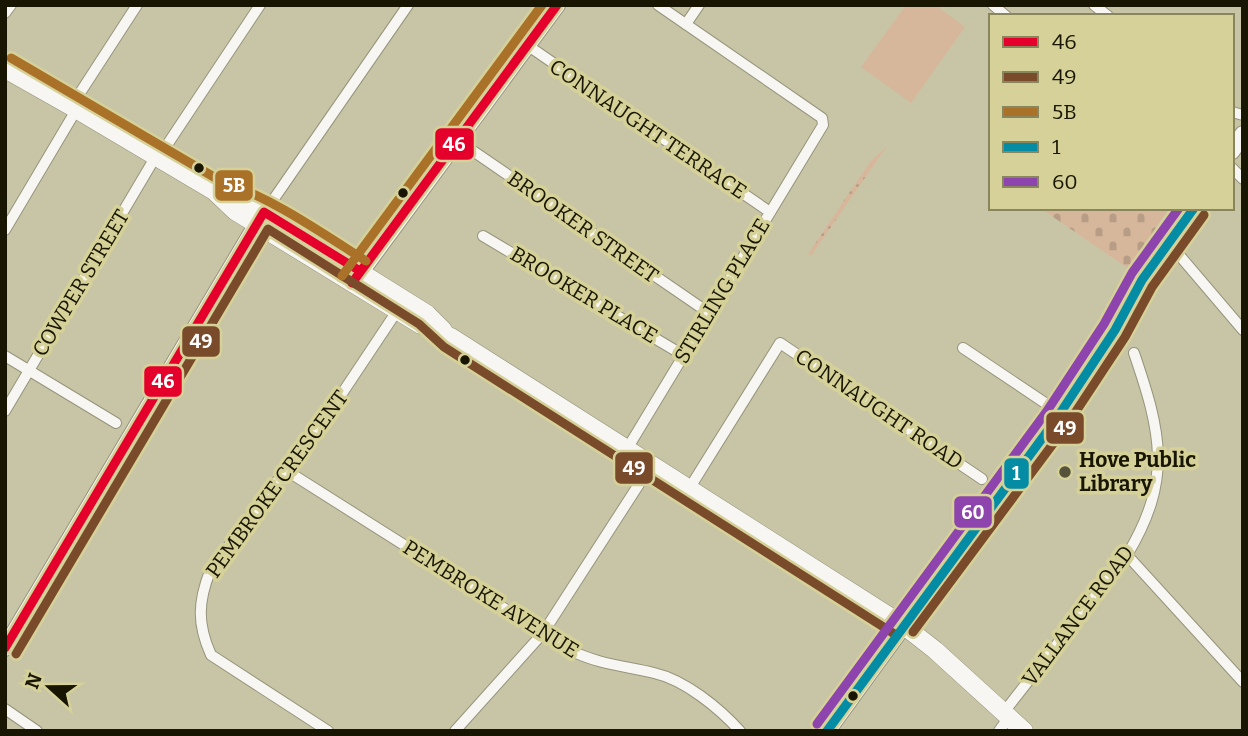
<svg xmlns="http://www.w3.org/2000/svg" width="1248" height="736" font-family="Bitter,serif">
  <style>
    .grass { fill: url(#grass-dots) }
    .cemetery { fill: url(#cemetery-stones) }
    .pitch { fill: #d6b79c }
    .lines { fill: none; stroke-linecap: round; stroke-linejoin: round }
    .street-casing { stroke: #96947c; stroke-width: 12 }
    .secondary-casing { stroke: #96947c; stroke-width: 18 }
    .primary-casing { stroke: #96947c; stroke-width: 19 }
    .street { stroke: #f7f6f2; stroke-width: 10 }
    .secondary { stroke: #f7f6f2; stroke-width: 16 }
    .primary { stroke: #f7f6f2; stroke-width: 18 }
    .bus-1-casing { stroke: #d5d199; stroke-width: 14 }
    .bus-2-casing { stroke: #d5d199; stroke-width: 14 }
    .bus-3-casing { stroke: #d5d199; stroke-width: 14 }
    .bus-4-casing { stroke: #d5d199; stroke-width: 14 }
    .bus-5-casing { stroke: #d5d199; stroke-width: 14 }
    .bus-1 { stroke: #e4002b; stroke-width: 9 }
    .bus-2 { stroke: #7a4b2a; stroke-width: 9 }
    .bus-3 { stroke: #aa7128; stroke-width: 9 }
    .bus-4 { stroke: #058ca5; stroke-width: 9 }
    .bus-5 { stroke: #8e44ad; stroke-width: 9 }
    .bus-dot { fill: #181602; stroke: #d5d199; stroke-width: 2.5 }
    .poi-dot { fill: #56533b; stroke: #d5d199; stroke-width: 2.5 }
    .labels { text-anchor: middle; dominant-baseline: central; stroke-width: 7; stroke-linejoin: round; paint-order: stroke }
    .street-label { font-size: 21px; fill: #181602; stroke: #d5d199 }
    .poi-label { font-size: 21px; font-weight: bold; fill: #181602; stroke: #d5d199; text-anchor: start }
    .line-badge { stroke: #d5d199; stroke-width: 2.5 }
    .badge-label { font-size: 19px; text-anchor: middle; font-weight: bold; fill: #fff }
  </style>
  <defs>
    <pattern id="grass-dots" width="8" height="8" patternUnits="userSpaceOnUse" patternTransform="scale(1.75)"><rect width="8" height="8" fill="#d6b79c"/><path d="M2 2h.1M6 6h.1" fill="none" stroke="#b79d85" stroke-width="1.8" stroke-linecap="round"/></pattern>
    <pattern id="cemetery-stones" width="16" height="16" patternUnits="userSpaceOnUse" patternTransform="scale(1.75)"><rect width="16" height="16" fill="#d6b79c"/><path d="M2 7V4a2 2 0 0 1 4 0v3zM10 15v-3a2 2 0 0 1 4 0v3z" fill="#b79d85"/></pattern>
  </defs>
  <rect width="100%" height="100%" fill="#c8c5a6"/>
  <polygon class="grass" points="887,146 811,256 808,254 870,162"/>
  <polygon class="cemetery" points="1040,208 1169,208 1129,269"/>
  <polygon class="pitch" points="906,5 935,5 965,27 911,103 861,67"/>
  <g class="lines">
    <defs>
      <g id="street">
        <polyline points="993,5 1006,16"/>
        <polyline points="1094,5 1108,16"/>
        <polyline points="5,13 11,5"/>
        <polyline points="686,24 699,5"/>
        <polyline points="527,45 770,212"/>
        <polyline points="1232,112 1243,115"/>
        <polyline points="457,140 709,313"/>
        <polyline points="1232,168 1243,179"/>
        <polyline points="262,216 408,5"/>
        <polyline points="5,230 72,117 78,96 137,5"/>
        <polyline points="483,236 683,355"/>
        <polyline points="1167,248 1180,256 1243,330"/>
        <polyline points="963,348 1060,413"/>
        <polyline points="5,356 116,423"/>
        <polyline points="5,411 156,156 165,148 260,5"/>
        <polyline points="627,449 823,125 822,118 658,5"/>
        <path d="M 284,469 L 570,650 C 597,664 625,666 654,673 C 685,680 719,708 740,731"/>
        <polyline points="689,489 780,343 982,479"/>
        <polyline points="1127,555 1243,682"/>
        <polyline points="5,709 37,731"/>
        <path d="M 1004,712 L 1127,555 C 1173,479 1161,432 1134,353"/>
        <path d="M 328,731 L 211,655 C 197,624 198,602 210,571 L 337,401 L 397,311"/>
        <polyline points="455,731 543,633 652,464"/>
        <polyline points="999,731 1009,717"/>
      </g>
      <g id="secondary">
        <polyline points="1232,151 1243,134"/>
        <polyline points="354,281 557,5"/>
        <polyline points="5,648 257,224"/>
        <polyline points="827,731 1014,474 1057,418 1115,330 1142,280 1194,208"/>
      </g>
      <g id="primary">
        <polyline points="5,69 74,108 214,191 235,211 421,325 451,337 903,625 935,650 1024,731"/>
        <polyline points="221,194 241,200 264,212 427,314 443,330"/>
      </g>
    </defs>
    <use href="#street" class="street-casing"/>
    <use href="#secondary" class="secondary-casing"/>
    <use href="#primary" class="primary-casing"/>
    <use href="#street" class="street"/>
    <use href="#secondary" class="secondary"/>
    <use href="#primary" class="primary"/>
    <defs>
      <g id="bus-1">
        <polyline points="352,283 557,5"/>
        <polyline points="5,648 264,212 360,271"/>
      </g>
      <g id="bus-2">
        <polyline points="913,632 1067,425 1125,337 1152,287 1204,215"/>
        <polyline points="16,654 268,229 419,324 444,347 896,635"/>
      </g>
      <g id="bus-3">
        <path d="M 11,58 L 219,180 C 272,198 319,231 366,261"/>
        <polyline points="342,276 542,5"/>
      </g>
      <polyline id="bus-4" points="827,731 1057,418 1115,330 1142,280 1194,208"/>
      <polyline id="bus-5" points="817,724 1047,411 1104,324 1132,273 1179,208"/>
    </defs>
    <use href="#bus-1" class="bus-1-casing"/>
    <use href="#bus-2" class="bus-2-casing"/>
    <use href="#bus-3" class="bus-3-casing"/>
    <use href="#bus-4" class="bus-4-casing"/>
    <use href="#bus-5" class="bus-5-casing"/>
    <use href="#bus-1" class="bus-1"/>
    <use href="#bus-2" class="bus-2"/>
    <use href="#bus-3" class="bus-3"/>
    <use href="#bus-4" class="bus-4"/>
    <use href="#bus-5" class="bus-5"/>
  </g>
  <g class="bus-dot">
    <circle cx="199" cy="168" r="6"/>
    <circle cx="403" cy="193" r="6"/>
    <circle cx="465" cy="360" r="6"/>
    <circle cx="853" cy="696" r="6"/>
  </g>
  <circle class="poi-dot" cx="1065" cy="472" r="7"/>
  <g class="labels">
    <g class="street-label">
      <text transform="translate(648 129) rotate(34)">CONNAUGHT TERRACE</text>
      <text transform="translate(583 227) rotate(35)">BROOKER STREET</text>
      <text transform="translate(81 283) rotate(-59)">COWPER STREET</text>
      <text transform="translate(722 291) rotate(-59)">STIRLING PLACE</text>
      <text transform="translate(584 295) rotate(31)">BROOKER PLACE</text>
      <text transform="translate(879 409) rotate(34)">CONNAUGHT ROAD</text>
      <text transform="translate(277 484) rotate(-54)">PEMBROKE CRESCENT</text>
      <text transform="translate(491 599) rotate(32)">PEMBROKE AVENUE</text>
      <text transform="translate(1078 616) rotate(-53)">VALLANCE ROAD</text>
    </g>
    <g class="poi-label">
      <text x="1079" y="460">Hove Public<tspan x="1079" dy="24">Library</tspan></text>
    </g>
  </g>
  <g class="line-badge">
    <rect x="434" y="127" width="41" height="34" rx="7" fill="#e4002b"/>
    <rect x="214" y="169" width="40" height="33" rx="7" fill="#aa7128"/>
    <rect x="181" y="325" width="40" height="33" rx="7" fill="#7a4b2a"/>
    <rect x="143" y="365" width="40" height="33" rx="7" fill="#e4002b"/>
    <rect x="1045" y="411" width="40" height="34" rx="7" fill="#7a4b2a"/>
    <rect x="614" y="451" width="40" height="34" rx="7" fill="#7a4b2a"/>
    <rect x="1003" y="457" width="27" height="33" rx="7" fill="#058ca5"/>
    <rect x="953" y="495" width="40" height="34" rx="7" fill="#8e44ad"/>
  </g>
  <g class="badge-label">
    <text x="454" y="151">46</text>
    <text x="234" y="192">5B</text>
    <text x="201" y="348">49</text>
    <text x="163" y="388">46</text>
    <text x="1065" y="435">49</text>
    <text x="634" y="475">49</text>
    <text x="1016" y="480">1</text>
    <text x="973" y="519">60</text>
  </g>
  <rect width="1248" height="736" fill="none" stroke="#181602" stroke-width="14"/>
  <rect x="989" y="14" width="245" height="196" fill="#d5d199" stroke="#89865d" stroke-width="2"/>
  <rect x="1003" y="37" width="35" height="10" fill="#e4002b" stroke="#89865d" stroke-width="2"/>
  <text x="1052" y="49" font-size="21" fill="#181602">46</text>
  <rect x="1003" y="72" width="35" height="10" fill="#7a4b2a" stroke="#89865d" stroke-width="2"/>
  <text x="1052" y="84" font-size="21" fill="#181602">49</text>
  <rect x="1003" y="107" width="35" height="10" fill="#aa7128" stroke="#89865d" stroke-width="2"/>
  <text x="1052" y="119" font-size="21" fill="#181602">5B</text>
  <rect x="1003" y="142" width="35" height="10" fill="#058ca5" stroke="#89865d" stroke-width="2"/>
  <text x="1052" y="154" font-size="21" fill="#181602">1</text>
  <rect x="1003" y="177" width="35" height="10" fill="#8e44ad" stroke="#89865d" stroke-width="2"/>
  <text x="1052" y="189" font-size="21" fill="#181602">60</text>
  <g transform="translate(49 687) rotate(291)" stroke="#d5d199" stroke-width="5" paint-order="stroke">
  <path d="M0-5L12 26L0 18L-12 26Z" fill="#181602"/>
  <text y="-10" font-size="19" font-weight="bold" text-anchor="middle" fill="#181602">N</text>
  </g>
</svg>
